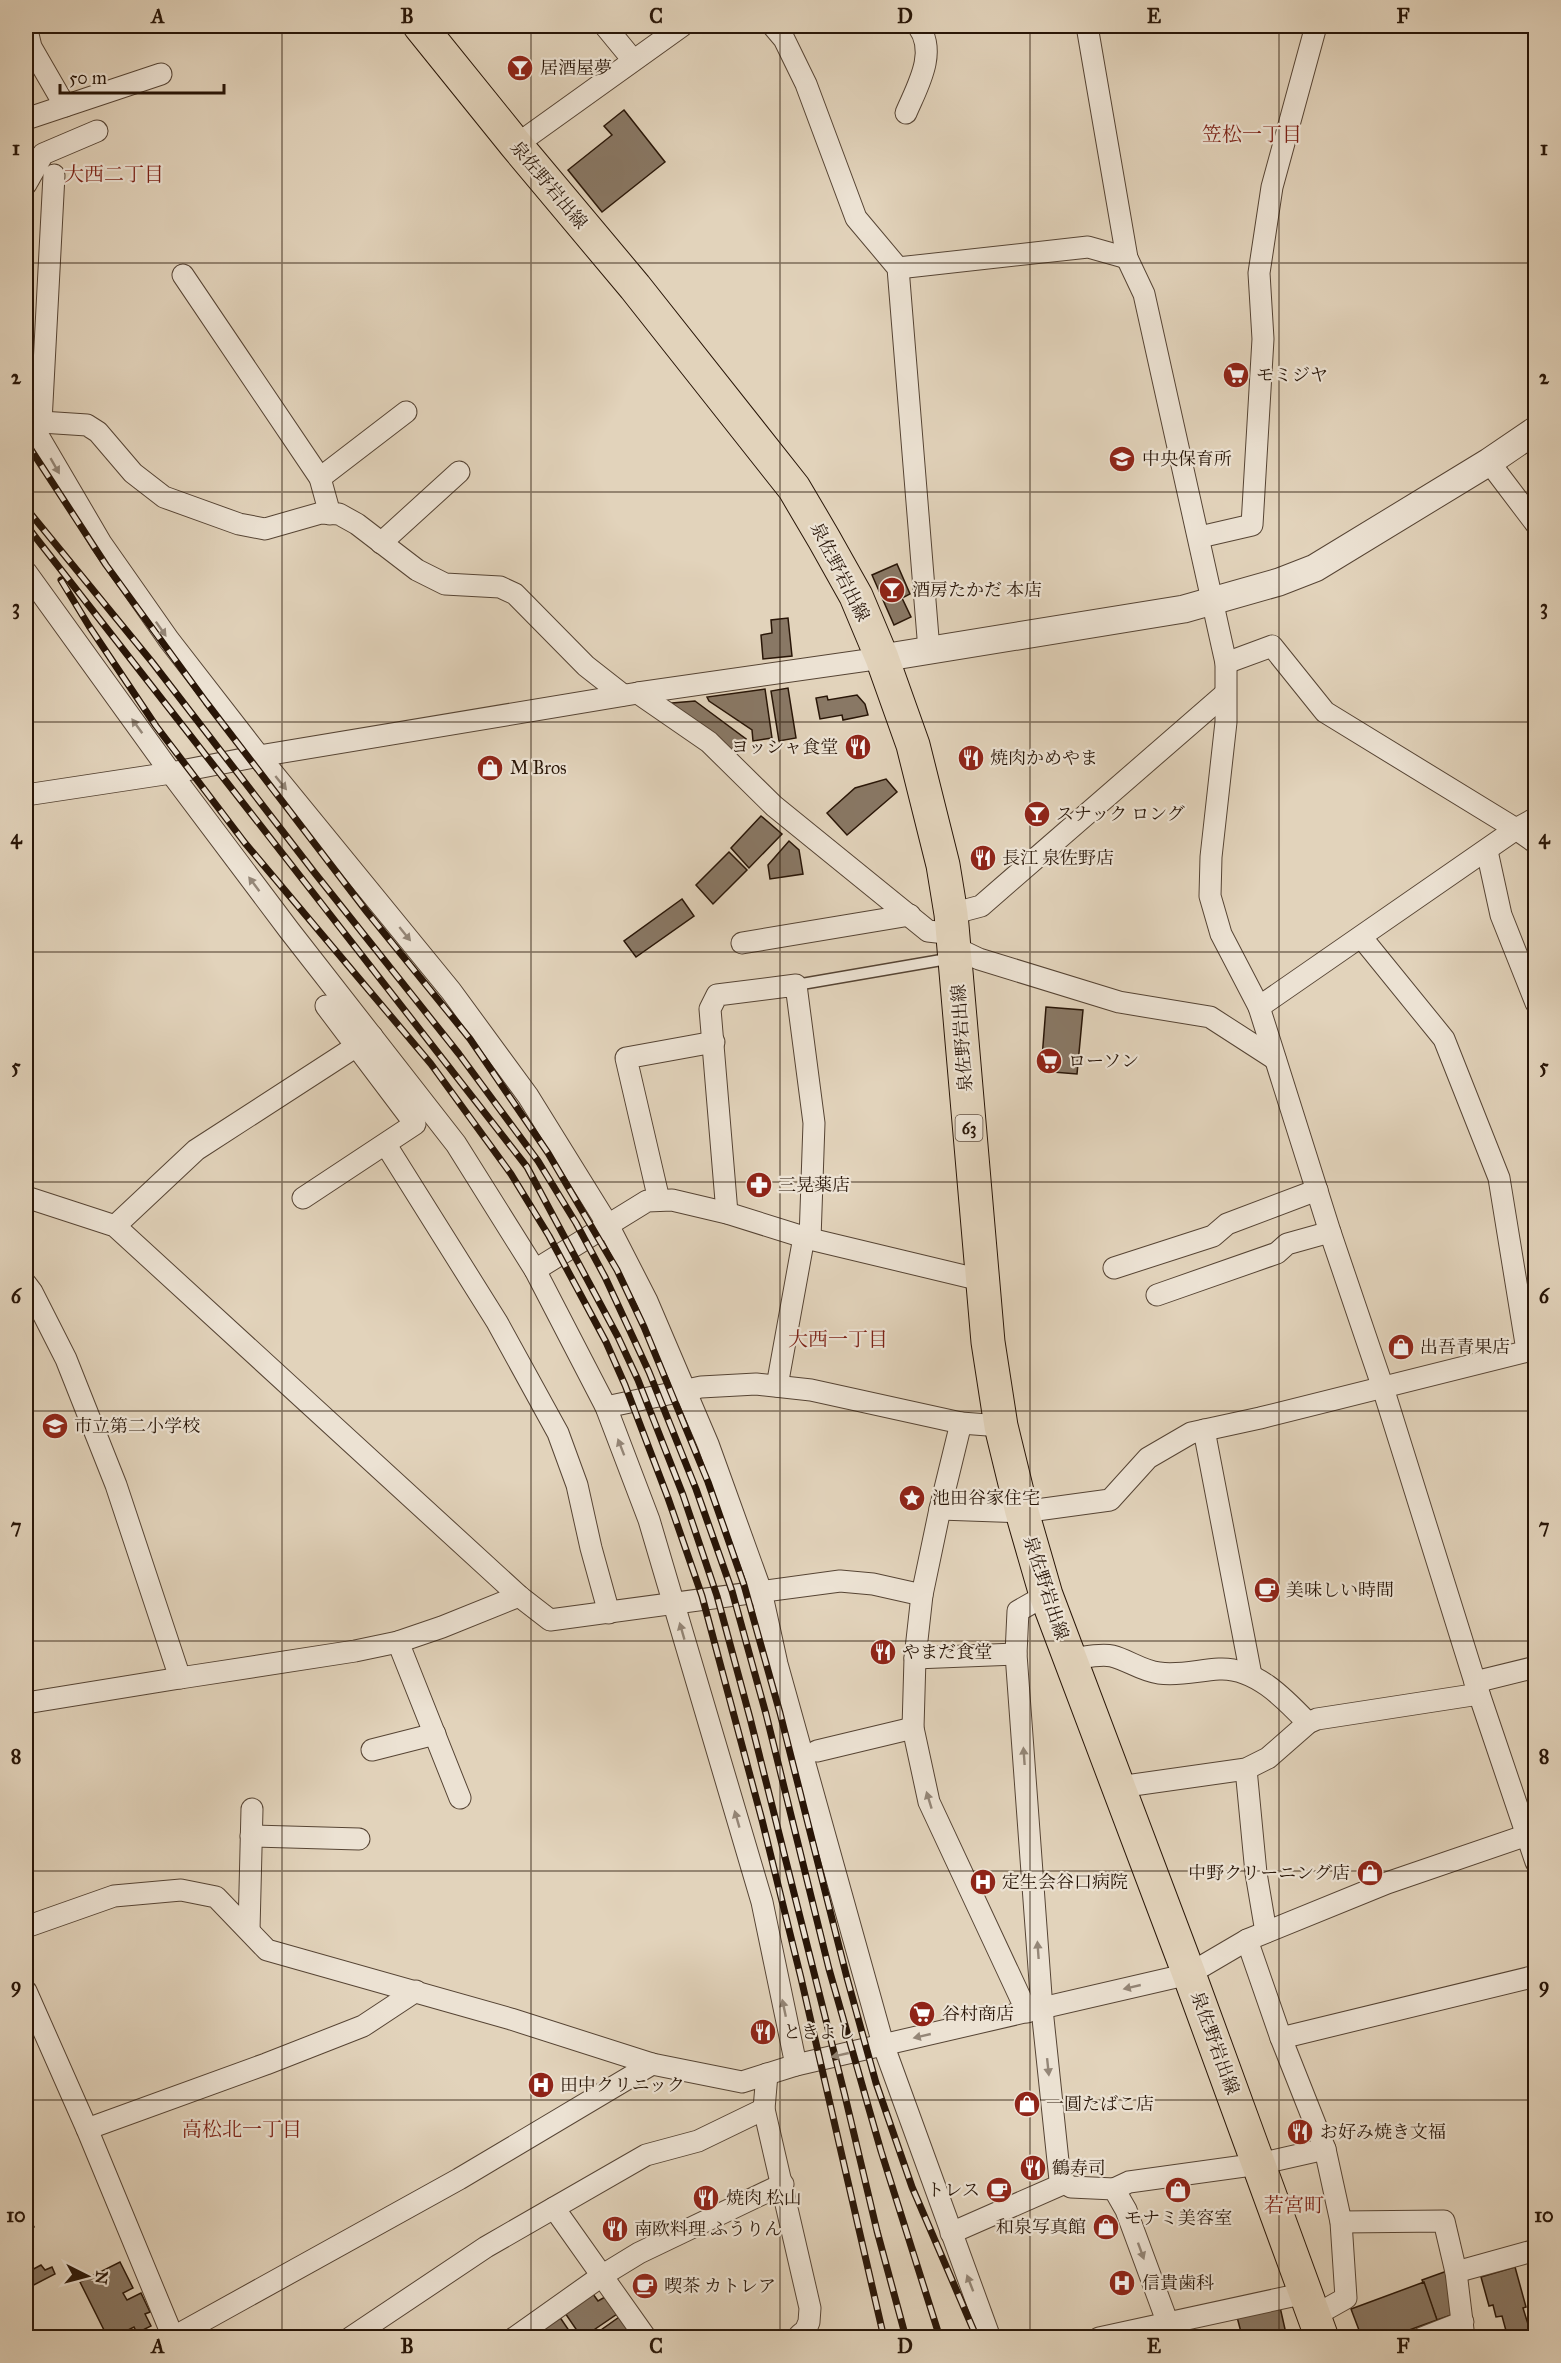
<svg xmlns="http://www.w3.org/2000/svg" width="1561" height="2363" font-family="'IM FELL Great Primer','Noto Serif JP',serif">
  <style>
    .building { fill: #897865; stroke: #281507; stroke-width: 1.5 }
    .lines { fill: none; stroke-linecap: round; stroke-linejoin: round }
    .service-casing { stroke: #564434; stroke-width: 13 }
    .minor-casing { stroke: #564434; stroke-width: 23 }
    .tertiary-casing { stroke: #564434; stroke-width: 29 }
    .primary-casing { stroke: #281507; stroke-width: 35 }
    .service { stroke: #ece2d3; stroke-width: 10 }
    .minor { stroke: #ece2d3; stroke-width: 21 }
    .tertiary { stroke: #ece2d3; stroke-width: 27 }
    .primary { stroke: #e2d3bb; stroke-width: 33 }
    .rail-casing { stroke: #281507; stroke-width: 7 }
    .rail { stroke: #ece2d3; stroke-width: 4.5; stroke-dasharray: 14; stroke-linecap: butt }
    .oneway { fill: #948677 }
    .grid { fill: none; stroke: #281507; stroke-width: 1.5; stroke-opacity: 0.55 }
    .labels { text-anchor: middle; dominant-baseline: central; stroke-width: 4.5; stroke-linejoin: round; paint-order: stroke }
    .shield { fill: #ece2d3; stroke: #635244; stroke-width: 1.5 }
    .shield-label { font-size: 16px; font-weight: bold; fill: #281507 }
    .poi-label { font-size: 18px; fill: #281507; stroke: #ece2d3; text-anchor: start }
    .street-label { font-size: 18px; fill: #281507; stroke: #ece2d3 }
    .neighbourhood-label { font-size: 20px; fill: #7a1f14; stroke: #ece2d3 }
    .neatline { fill: none; stroke: #281507; stroke-width: 2 }
    .grid-label { font-size: 20px; text-anchor: middle; font-weight: bold; fill: #281507 }
  </style>
  <rect width="100%" height="100%" fill="#e2d3bb"/>
  <filter id="stains"><feTurbulence type="fractalNoise" baseFrequency=".00333" numOctaves="4"/><feColorMatrix values="0 0 0 0 .2 0 0 0 0 .09 0 0 0 0 .02 0 0 0 .5 -.17"/></filter>
  <radialGradient id="worn" r=".72"><stop offset=".6" stop-color="#630" stop-opacity="0"/><stop offset="1" stop-color="#630" stop-opacity=".3"/></radialGradient>
  <g class="building">
    <polygon points="624,110 665,162 602,212 568,170 612,135 604,126"/>
    <polygon points="897,564 910,594 902,598 911,617 894,625 872,575"/>
    <polygon points="788,618 792,656 763,659 761,635 772,633 771,620"/>
    <polygon points="788,688 796,738 779,741 771,691"/>
    <polygon points="765,689 772,738 753,741 752,730 709,701 707,697"/>
    <polygon points="857,695 865,704 868,715 843,720 842,715 820,719 816,698 827,696 828,700"/>
    <polygon points="695,701 746,739 735,753 666,710 672,703"/>
    <polygon points="886,779 897,792 847,835 827,813 855,788"/>
    <polygon points="761,816 782,834 749,868 731,848"/>
    <polygon points="789,841 799,850 803,874 770,879 768,865"/>
    <polygon points="729,852 747,870 713,904 696,885"/>
    <polygon points="682,899 694,916 636,957 624,941"/>
    <polygon points="1046,1007 1083,1010 1077,1074 1041,1071"/>
    <polygon points="26,2211 34,2227 26,2231"/>
    <polygon points="120,2262 133,2288 123,2293 127,2300 141,2293 150,2312 145,2314 151,2326 137,2333 134,2327 112,2338 108,2338 80,2282"/>
    <polygon points="41,2265 45,2270 52,2267 55,2274 26,2289 26,2273"/>
    <polygon points="1515,2267 1526,2307 1523,2308 1532,2337 1529,2338 1508,2338 1502,2316 1496,2317 1493,2305 1489,2306 1481,2277"/>
    <polygon points="1447,2271 1457,2313 1437,2320 1422,2280"/>
    <polygon points="1424,2282 1437,2320 1387,2338 1362,2338 1351,2309"/>
    <polygon points="593,2294 598,2301 605,2297 617,2314 582,2338 565,2313"/>
    <polygon points="1280,2307 1287,2338 1219,2338 1241,2332 1237,2317"/>
    <polygon points="557,2313 572,2335 568,2338 535,2338 531,2331"/>
    <polygon points="622,2315 637,2338 596,2338 594,2335"/>
  </g>
  <g class="lines">
    <defs>
      <polyline id="service" points="796,985 953,958"/>
      <g id="minor">
        <polyline points="26,26 31,47 65,106"/>
        <polyline points="605,26 633,60"/>
        <polyline points="773,26 784,39 806,84 856,218 898,268 929,650"/>
        <polyline points="1087,26 1127,258 1144,294 1226,663 1226,722 1211,857 1210,896 1221,934 1259,1007 1330,1232 1383,1388 1475,1682 1536,1862"/>
        <path d="M 906,113 C 917,87 938,52 918,26"/>
        <polyline points="26,119 161,74"/>
        <polyline points="516,145 682,26"/>
        <polyline points="26,184 43,154 97,131"/>
        <polyline points="898,268 1088,247 1127,258"/>
        <polyline points="183,275 320,478 330,514"/>
        <polyline points="26,415 101,543 169,640 259,756 451,991 528,1096 608,1225 647,1301 708,1444 761,1591 777,1664 883,2044 990,2338"/>
        <polyline points="41,422 54,175"/>
        <polyline points="34,429 41,422 87,425 98,432 133,473 164,497 239,524 265,529 321,513 339,514 357,524 417,570 445,584 500,587 515,594 586,666 623,695"/>
        <polyline points="1489,462 1536,524"/>
        <polyline points="320,478 406,412"/>
        <polyline points="1200,537 1252,525 1263,339 1259,273 1272,187 1316,26"/>
        <polyline points="381,543 459,472"/>
        <polyline points="26,572 171,773 289,930 456,1144 535,1270 606,1407 649,1520 762,1902 796,2065"/>
        <polyline points="1226,663 1272,646 1325,712 1516,829 1536,843"/>
        <polyline points="638,693 709,742 774,806 928,931 954,934"/>
        <polyline points="26,795 171,773 259,756 638,693 882,658"/>
        <polyline points="1487,851 1501,915 1536,1003"/>
        <polyline points="951,914 981,906 1225,694"/>
        <polyline points="1362,938 1444,1039 1499,1178 1527,1350"/>
        <polyline points="742,943 910,915"/>
        <polyline points="956,948 979,959 1119,1002 1210,1017 1275,1059"/>
        <polyline points="1259,1007 1516,829 1536,818"/>
        <polyline points="386,1145 497,1322 558,1433 577,1485 591,1548 609,1613"/>
        <polyline points="26,1197 115,1226 519,1596 550,1620 840,1581 873,1584 922,1595"/>
        <polyline points="303,1198 415,1124 326,1006"/>
        <polyline points="659,1200 626,1058 714,1042"/>
        <polyline points="727,1213 710,1009 717,995 796,985 814,1123 810,1239"/>
        <polyline points="115,1226 196,1150 372,1036"/>
        <polyline points="1114,1268 1213,1236 1227,1224 1317,1190"/>
        <polyline points="535,1270 647,1201 672,1200 727,1213 810,1239 981,1280"/>
        <polyline points="26,1284 32,1292 66,1359 116,1485 180,1678 355,1651 398,1642 442,1627 519,1596"/>
        <polyline points="1157,1295 1277,1253 1287,1244 1330,1232"/>
        <polyline points="777,1386 804,1237"/>
        <polyline points="606,1407 701,1387 756,1384 811,1390 961,1423"/>
        <polyline points="1001,1426 961,1423 940,1509 922,1595 915,1658 913,1728 929,1802 1027,2012"/>
        <polyline points="1204,1430 1251,1675"/>
        <polyline points="940,1509 1022,1512 1110,1500 1148,1458 1191,1433 1260,1418 1536,1349"/>
        <polyline points="1046,1595 1018,1611 1016,1654 1042,2009 1060,2180 1071,2187 1114,2189 1126,2210 1167,2321 1169,2338"/>
        <polyline points="398,1642 460,1798"/>
        <polyline points="915,1658 1016,1654"/>
        <path d="M 1070,1659 C 1082,1658 1100,1653 1112,1656 C 1128,1660 1142,1671 1159,1673 C 1180,1676 1199,1670 1219,1669 C 1255,1667 1285,1699 1308,1723"/>
        <polyline points="1475,1682 1536,1667"/>
        <polyline points="26,1703 180,1678"/>
        <polyline points="372,1750 435,1734"/>
        <polyline points="817,1751 913,1728"/>
        <polyline points="1246,1769 1256,1873 1266,1932"/>
        <polyline points="1119,1787 1246,1769 1268,1758 1308,1723 1317,1719 1479,1694"/>
        <polyline points="251,1836 359,1839"/>
        <polyline points="26,1927 114,1896 181,1890 216,1897 267,1950 511,2019 652,2064 742,2082 796,2065 1189,1974 1247,1940 1387,1883 1536,1832"/>
        <polyline points="249,1930 252,1809"/>
        <polyline points="1247,1940 1281,2038 1325,2149 1341,2222 1346,2298 1314,2316"/>
        <polyline points="26,1991 87,2129 173,2337"/>
        <polyline points="1281,2038 1536,1976"/>
        <polyline points="767,2074 764,2109 810,2308 809,2322 803,2336"/>
        <polyline points="87,2129 266,2064 363,2026 416,1991"/>
        <polyline points="1114,2189 1129,2182 1259,2164 1325,2149"/>
        <polyline points="554,2208 646,2338"/>
        <polyline points="1341,2222 1444,2221 1456,2272 1464,2338"/>
        <polyline points="951,2233 1065,2183"/>
        <polyline points="1456,2272 1536,2250"/>
        <polyline points="172,2338 459,2179 652,2064"/>
        <polyline points="350,2338 486,2247 646,2155 698,2141 764,2109"/>
        <polyline points="514,2338 603,2275 639,2253 783,2184"/>
        <polyline points="1099,2338 1306,2293"/>
        <polyline points="1422,2338 1463,2322"/>
      </g>
      <g id="tertiary">
        <polyline points="882,658 1184,609 1279,582 1315,568 1489,462 1536,430"/>
        <polyline points="801,2338 803,2336"/>
      </g>
      <polyline id="primary" points="420,26 516,145 635,287 794,488 824,539 856,596 882,658 913,745 943,865 951,914 988,1342 1001,1426 1022,1512 1046,1595 1189,1974 1322,2338"/>
    </defs>
    <use href="#service" class="service-casing"/>
    <use href="#minor" class="minor-casing"/>
    <use href="#tertiary" class="tertiary-casing"/>
    <use href="#primary" class="primary-casing"/>
    <use href="#service" class="service"/>
    <use href="#minor" class="minor"/>
    <use href="#tertiary" class="tertiary"/>
    <use href="#primary" class="primary"/>
    <defs>
      <g id="rail">
        <polyline points="26,442 106,565 206,702 367,912 470,1039 548,1153 617,1270 644,1327 708,1482 744,1585 780,1713 847,1978 876,2083 912,2187 977,2338"/>
        <polyline points="26,508 152,662 314,872 459,1054 538,1161 576,1223 605,1277 649,1372 696,1489 732,1591 766,1714 829,1969 881,2151 940,2338"/>
        <polyline points="26,525 527,1167 618,1337 638,1380 683,1495 717,1596 750,1718 845,2096 877,2231 906,2338"/>
        <polyline points="61,580 89,626 156,726 245,843 431,1064 511,1174 549,1236 606,1342 625,1385 668,1498 702,1596 762,1820 801,1978 884,2338"/>
      </g>
    </defs>
    <use href="#rail" class="rail-casing"/>
    <use href="#rail" class="rail"/>
  </g>
  <defs><path id="oneway-solid" d="M-6-.8H1V-3.2L6.5 0L1 3.2V.8H-6Z" transform="scale(1.5)"/></defs>
  <g class="oneway">
    <use href="#oneway-solid" transform="translate(55 466) rotate(60)"/>
    <use href="#oneway-solid" transform="translate(161 629) rotate(55)"/>
    <use href="#oneway-solid" transform="translate(137 726) rotate(-126)"/>
    <use href="#oneway-solid" transform="translate(281 783) rotate(51)"/>
    <use href="#oneway-solid" transform="translate(254 884) rotate(-127)"/>
    <use href="#oneway-solid" transform="translate(405 934) rotate(51)"/>
    <use href="#oneway-solid" transform="translate(621 1447) rotate(-111)"/>
    <use href="#oneway-solid" transform="translate(682 1631) rotate(-106)"/>
    <use href="#oneway-solid" transform="translate(1024 1756) rotate(-94)"/>
    <use href="#oneway-solid" transform="translate(929 1800) rotate(-107)"/>
    <use href="#oneway-solid" transform="translate(737 1819) rotate(-106)"/>
    <use href="#oneway-solid" transform="translate(1038 1950) rotate(-94)"/>
    <use href="#oneway-solid" transform="translate(1132 1987) rotate(167)"/>
    <use href="#oneway-solid" transform="translate(784 2008) rotate(-102)"/>
    <use href="#oneway-solid" transform="translate(922 2036) rotate(167)"/>
    <use href="#oneway-solid" transform="translate(840 2055) rotate(167)"/>
    <use href="#oneway-solid" transform="translate(1048 2067) rotate(84)"/>
    <use href="#oneway-solid" transform="translate(1141 2251) rotate(70)"/>
    <use href="#oneway-solid" transform="translate(970 2283) rotate(-111)"/>
  </g>
  <path class="grid" d="M 282,26 L 282,2338M 531,26 L 531,2338M 780,26 L 780,2338M 1030,26 L 1030,2338M 1279,26 L 1279,2338M 26,263 L 1536,263M 26,492 L 1536,492M 26,722 L 1536,722M 26,952 L 1536,952M 26,1182 L 1536,1182M 26,1411 L 1536,1411M 26,1641 L 1536,1641M 26,1871 L 1536,1871M 26,2100 L 1536,2100"/>
  <defs>
    <symbol id="bar-disc" viewBox="-11 -11 22 22"><circle r="9.5" fill="#8f2418" stroke="#ece2d3"/><path d="M-6-5H6L.8 .8V4.5H3.5V6h-7V4.5H-.8V.8Z" fill="#fff"/></symbol>
    <symbol id="supermarket-disc" viewBox="-11 -11 22 22"><circle r="9.5" fill="#8f2418" stroke="#ece2d3"/><path d="M-6-5.5h2.5l.6 2H6L4.5 2H-2.5L-4.4-4H-6ZM-1.5 3.2a1.3 1.3 0 1 0 .1 0ZM3 3.2a1.3 1.3 0 1 0 .1 0Z" fill="#fff"/></symbol>
    <symbol id="school-disc" viewBox="-11 -11 22 22"><circle r="9.5" fill="#8f2418" stroke="#ece2d3"/><path d="M0-5L7-2L0 1L-7-2ZM-4 1L0 2.5L4 1V4Q0 6-4 4Z" fill="#fff"/></symbol>
    <symbol id="restaurant-disc" viewBox="-11 -11 22 22"><circle r="9.5" fill="#8f2418" stroke="#ece2d3"/><path d="M-5-6h1v4h1v-4h1v4h1v-4h1v5L-1.5 .5V6h-2V.5L-5-1ZM5-6V6H3V1.5H1.5Q1.5-4 5-6Z" fill="#fff"/></symbol>
    <symbol id="shop-disc" viewBox="-11 -11 22 22"><circle r="9.5" fill="#8f2418" stroke="#ece2d3"/><path d="M-5-2.5h2.3a2.7 3.5 0 0 1 5.4 0H5L5.5 6h-11ZM-1.5-2.5h3a1.5 2.3 0 0 0-3 0Z" fill="#fff"/></symbol>
    <symbol id="pharmacy-disc" viewBox="-11 -11 22 22"><circle r="9.5" fill="#8f2418" stroke="#ece2d3"/><path d="M-2-6h4v4h4v4h-4v4h-4v-4h-4v-4h4Z" fill="#fff"/></symbol>
    <symbol id="sight-disc" viewBox="-11 -11 22 22"><circle r="9.5" fill="#8f2418" stroke="#ece2d3"/><path d="M0-6L1.8-2.2L6-1.7L2.9 1.2L3.7 5.4L0 3.3L-3.7 5.4L-2.9 1.2L-6-1.7L-1.8-2.2Z" fill="#fff"/></symbol>
    <symbol id="cafe-disc" viewBox="-11 -11 22 22"><circle r="9.5" fill="#8f2418" stroke="#ece2d3"/><path d="M-5.5-4.5H6V0H3Q3 3.5 0 3.5H-2.5Q-5.5 3.5-5.5 0ZM3-3.2v2h1.7v-2ZM-6 4.5H4V6H-6Z" fill="#fff"/></symbol>
    <symbol id="hospital-disc" viewBox="-11 -11 22 22"><circle r="9.5" fill="#8f2418" stroke="#ece2d3"/><path d="M-5-5h3v3.5h4V-5h3V5h-3V1.5h-4V5h-3Z" fill="#fff"/></symbol>
  </defs>
  <g fill-rule="evenodd">
    <use href="#bar-disc" x="505" y="53" width="30" height="30"/>
    <use href="#supermarket-disc" x="1221" y="360" width="30" height="30"/>
    <use href="#school-disc" x="1107" y="444" width="30" height="30"/>
    <use href="#bar-disc" x="877" y="575" width="30" height="30"/>
    <use href="#restaurant-disc" x="843" y="732" width="30" height="30"/>
    <use href="#restaurant-disc" x="956" y="743" width="30" height="30"/>
    <use href="#shop-disc" x="475" y="753" width="30" height="30"/>
    <use href="#bar-disc" x="1022" y="799" width="30" height="30"/>
    <use href="#restaurant-disc" x="968" y="843" width="30" height="30"/>
    <use href="#supermarket-disc" x="1034" y="1046" width="30" height="30"/>
    <use href="#pharmacy-disc" x="744" y="1170" width="30" height="30"/>
    <use href="#shop-disc" x="1386" y="1332" width="30" height="30"/>
    <use href="#school-disc" x="40" y="1411" width="30" height="30"/>
    <use href="#sight-disc" x="897" y="1483" width="30" height="30"/>
    <use href="#cafe-disc" x="1252" y="1575" width="30" height="30"/>
    <use href="#restaurant-disc" x="868" y="1637" width="30" height="30"/>
    <use href="#shop-disc" x="1355" y="1858" width="30" height="30"/>
    <use href="#hospital-disc" x="968" y="1867" width="30" height="30"/>
    <use href="#supermarket-disc" x="907" y="1999" width="30" height="30"/>
    <use href="#restaurant-disc" x="748" y="2017" width="30" height="30"/>
    <use href="#hospital-disc" x="526" y="2070" width="30" height="30"/>
    <use href="#shop-disc" x="1012" y="2089" width="30" height="30"/>
    <use href="#restaurant-disc" x="1285" y="2117" width="30" height="30"/>
    <use href="#restaurant-disc" x="1018" y="2153" width="30" height="30"/>
    <use href="#cafe-disc" x="984" y="2175" width="30" height="30"/>
    <use href="#shop-disc" x="1163" y="2175" width="30" height="30"/>
    <use href="#restaurant-disc" x="691" y="2183" width="30" height="30"/>
    <use href="#shop-disc" x="1091" y="2212" width="30" height="30"/>
    <use href="#restaurant-disc" x="600" y="2214" width="30" height="30"/>
    <use href="#hospital-disc" x="1107" y="2268" width="30" height="30"/>
    <use href="#cafe-disc" x="630" y="2271" width="30" height="30"/>
  </g>
  <g class="labels">
    <rect class="shield" x="955.5" y="1115" width="27" height="26" rx="4.5"/>
    <g class="shield-label">
      <text x="969" y="1128">63</text>
    </g>
    <g class="poi-label">
      <text x="540" y="68">居酒屋夢</text>
      <text x="1256" y="375">モミジヤ</text>
      <text x="1142" y="459">中央保育所</text>
      <text x="912" y="590">酒房たかだ 本店</text>
      <text x="838" y="747" text-anchor="end">ヨッシャ食堂</text>
      <text x="990" y="758">焼肉かめやま</text>
      <text x="510" y="768">M Bros</text>
      <text x="1056" y="814">スナック ロング</text>
      <text x="1002" y="858">長江 泉佐野店</text>
      <text x="1068" y="1061">ローソン</text>
      <text x="778" y="1185">三晃薬店</text>
      <text x="1420" y="1347">出吾青果店</text>
      <text x="74" y="1426">市立第二小学校</text>
      <text x="932" y="1498">池田谷家住宅</text>
      <text x="1286" y="1590">美味しい時間</text>
      <text x="902" y="1652">やまだ食堂</text>
      <text x="1350" y="1873" text-anchor="end">中野クリーニング店</text>
      <text x="1002" y="1882">定生会谷口病院</text>
      <text x="942" y="2014">谷村商店</text>
      <text x="783" y="2032">ときよし</text>
      <text x="560" y="2085">田中クリニック</text>
      <text x="1046" y="2104">一圓たばこ店</text>
      <text x="1320" y="2132">お好み焼き文福</text>
      <text x="1052" y="2168">鶴寿司</text>
      <text x="980" y="2190" text-anchor="end">トレス</text>
      <text x="726" y="2198">焼肉 松山</text>
      <text x="1178" y="2218" text-anchor="middle">モナミ美容室</text>
      <text x="1086" y="2227" text-anchor="end">和泉写真館</text>
      <text x="634" y="2229">南欧料理 ふうりん</text>
      <text x="1142" y="2283">信貴歯科</text>
      <text x="664" y="2286">喫茶 カトレア</text>
    </g>
    <g class="street-label">
      <text transform="translate(549 185) rotate(50)">泉佐野岩出線</text>
      <text transform="translate(840 572) rotate(63)">泉佐野岩出線</text>
      <text transform="translate(962 1038) rotate(-94)">泉佐野岩出線</text>
      <text transform="translate(1046 1588) rotate(72)">泉佐野岩出線</text>
      <text transform="translate(1215 2043) rotate(70)">泉佐野岩出線</text>
    </g>
    <g class="neighbourhood-label">
      <text x="1252" y="134">笠松一丁目</text>
      <text x="114" y="174">大西二丁目</text>
      <text x="838" y="1339">大西一丁目</text>
      <text x="242" y="2129">高松北一丁目</text>
      <text x="1294" y="2205">若宮町</text>
    </g>
  </g>
  <rect width="1561" height="2363" fill="none" stroke="#e2d3bb" stroke-width="66"/>
  <g transform="translate(87 2276) rotate(96)" stroke="#ece2d3" stroke-width="4.5" paint-order="stroke">
  <path d="M0-4.5L10 22L0 15L-10 22Z" fill="#281507"/>
  <text y="-9" font-size="16" font-weight="bold" text-anchor="middle" fill="#281507">N</text>
  </g>
  <path d="M60 84v9h164v-9" fill="none" stroke="#281507" stroke-width="3"/>
  <text x="69" y="84" font-size="18" fill="#281507" stroke="#ece2d3" stroke-width="4.5" paint-order="stroke">50 m</text>
  <rect x="33" y="33" width="1495" height="2297" class="neatline"/>
  <g class="grid-label">
    <text x="158" y="23">A</text>
    <text x="407" y="23">B</text>
    <text x="656" y="23">C</text>
    <text x="905" y="23">D</text>
    <text x="1154" y="23">E</text>
    <text x="1403" y="23">F</text>
    <text x="16" y="155">1</text>
    <text x="1544" y="155">1</text>
    <text x="16" y="384">2</text>
    <text x="1544" y="384">2</text>
    <text x="16" y="614">3</text>
    <text x="1544" y="614">3</text>
    <text x="16" y="844">4</text>
    <text x="1544" y="844">4</text>
    <text x="16" y="1073">5</text>
    <text x="1544" y="1073">5</text>
    <text x="16" y="1303">6</text>
    <text x="1544" y="1303">6</text>
    <text x="16" y="1533">7</text>
    <text x="1544" y="1533">7</text>
    <text x="16" y="1763">8</text>
    <text x="1544" y="1763">8</text>
    <text x="16" y="1992">9</text>
    <text x="1544" y="1992">9</text>
    <text x="16" y="2222">10</text>
    <text x="1544" y="2222">10</text>
    <text x="158" y="2353">A</text>
    <text x="407" y="2353">B</text>
    <text x="656" y="2353">C</text>
    <text x="905" y="2353">D</text>
    <text x="1154" y="2353">E</text>
    <text x="1403" y="2353">F</text>
  </g>
  <rect width="100%" height="100%" filter="url(#stains)"/>
  <rect width="100%" height="100%" fill="url(#worn)"/>
</svg>
